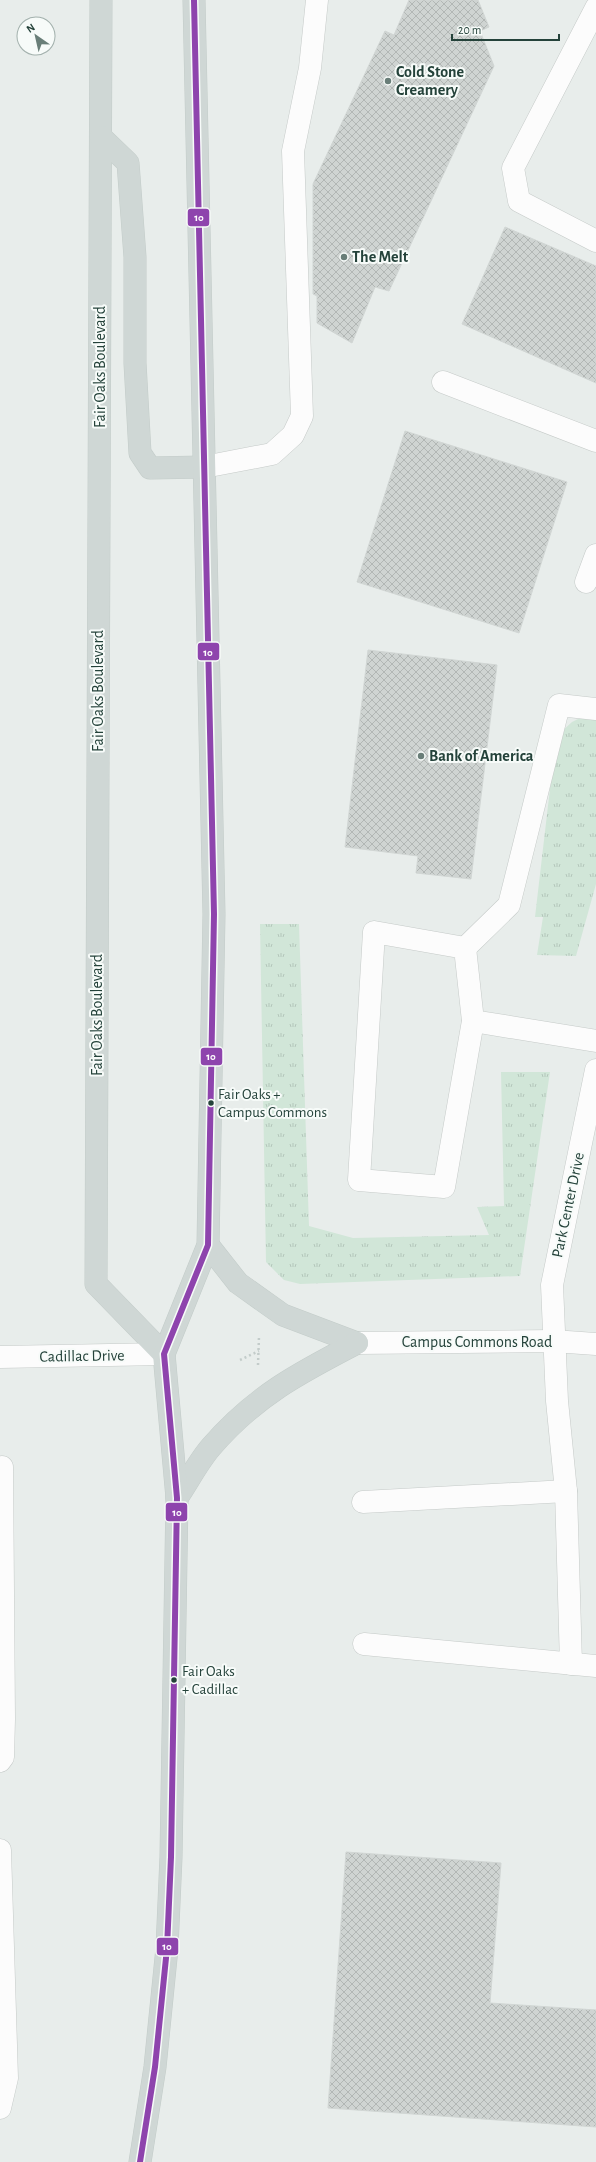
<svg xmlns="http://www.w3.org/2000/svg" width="596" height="2162" font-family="'Alegreya Sans',sans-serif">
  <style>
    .grass { fill: url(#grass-tufts) }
    .building { fill: url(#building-cross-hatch); stroke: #d1d6d4 }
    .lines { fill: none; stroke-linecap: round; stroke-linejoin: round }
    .minor-casing { stroke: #c5cac8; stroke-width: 23 }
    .major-casing { stroke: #c3ccc9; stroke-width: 23 }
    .path { stroke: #c3ccca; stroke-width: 2.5; stroke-dasharray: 2 3; stroke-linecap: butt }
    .minor { stroke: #fcfcfc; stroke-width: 22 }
    .major { stroke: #cfd7d5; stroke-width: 22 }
    .bus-1-casing { stroke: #f7fbf9; stroke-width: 9 }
    .bus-1 { stroke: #8e44ad; stroke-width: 6 }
    .poi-dot { fill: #697e78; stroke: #f7fbf9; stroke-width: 1.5 }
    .bus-dot { fill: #24423a; stroke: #f7fbf9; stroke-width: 1.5 }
    .labels { text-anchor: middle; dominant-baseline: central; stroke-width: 4; stroke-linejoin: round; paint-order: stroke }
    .bus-label { font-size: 15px; fill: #24423a; stroke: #f7fbf9; text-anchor: start }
    .poi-label { font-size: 16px; font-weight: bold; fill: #24423a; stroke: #f7fbf9; text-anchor: start }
    .street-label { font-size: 16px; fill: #24423a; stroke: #f7fbf9 }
    .line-badge { stroke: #f7fbf9; stroke-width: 1.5 }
    .badge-label { font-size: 11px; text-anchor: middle; font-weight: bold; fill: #fff }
  </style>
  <defs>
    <pattern id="grass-tufts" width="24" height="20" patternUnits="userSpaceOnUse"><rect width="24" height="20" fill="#d1e6d8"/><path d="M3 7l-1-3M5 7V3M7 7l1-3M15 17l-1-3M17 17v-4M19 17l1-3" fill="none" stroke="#b3c6ba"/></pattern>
    <pattern id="building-cross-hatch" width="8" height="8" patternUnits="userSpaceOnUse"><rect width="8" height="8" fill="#cfd4d2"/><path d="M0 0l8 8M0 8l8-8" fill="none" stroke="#b2b7b5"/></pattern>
  </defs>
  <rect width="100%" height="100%" fill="#e8edeb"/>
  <g class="grass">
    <polygon points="588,714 596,716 596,884 576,956 537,955 543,917 535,917 553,763 561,732 572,722"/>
    <polygon points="260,924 299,924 309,1226 353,1238 489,1235 477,1207 504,1206 501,1072 550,1072 520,1276 300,1284 284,1280 266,1262"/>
  </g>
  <g class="building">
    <polygon points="409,0 478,0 489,27 480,31 494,66 389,291 375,287 352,343 317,323 317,296 313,294 313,184 385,31 394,35"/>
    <polygon points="505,227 596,266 596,383 462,324"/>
    <polygon points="405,431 567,482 519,633 357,582"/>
    <polygon points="368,650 497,665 471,879 416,873 418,856 345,847"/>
    <polygon points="346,1852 501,1863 490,2003 596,2010 596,2127 328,2108"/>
  </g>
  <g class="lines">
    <defs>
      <g id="minor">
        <polyline points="596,8 513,168 519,201 596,241"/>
        <polyline points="443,382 596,441"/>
        <polyline points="204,467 272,454 293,435 302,416 293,151 310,68 317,0"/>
        <polyline points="586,582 596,555"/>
        <polygon points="374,932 465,948 473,1021 444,1187 359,1180"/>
        <polyline points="465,948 509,905 559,705 596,709"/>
        <polyline points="473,1021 596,1041"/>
        <polyline points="357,1343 553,1341 596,1344"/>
        <polyline points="0,1357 164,1354"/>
        <polyline points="363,1502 566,1491"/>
        <polyline points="364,1644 596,1666"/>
        <polyline points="571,1664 566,1491 557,1401 552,1285 596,1070"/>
        <polyline points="0,1761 3,1757 4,1719 2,1467"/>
        <polyline points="0,1850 7,2078 0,2108"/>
      </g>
      <g id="major">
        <polyline points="101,0 96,1284 164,1354"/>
        <polyline points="101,137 128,163 135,257 135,363 140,453 150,468 204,467"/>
        <polyline points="208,1245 238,1283 283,1315 357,1343"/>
        <path d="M 177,1498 C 188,1482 198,1462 211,1447 C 255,1396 299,1373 357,1343"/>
        <polyline points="140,2162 155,2067 167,1948 171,1857 177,1498 164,1354 208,1245 214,914 194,0"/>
      </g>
    </defs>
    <use href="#minor" class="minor-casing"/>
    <use href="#major" class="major-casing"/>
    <g class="path">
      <polyline points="240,1360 259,1351"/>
      <polyline points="258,1365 259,1336"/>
    </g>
    <use href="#minor" class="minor"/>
    <use href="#major" class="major"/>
    <defs>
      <polyline id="bus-1" points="140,2162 155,2067 167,1948 171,1857 177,1498 164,1354 208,1245 214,914 194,0"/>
    </defs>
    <use href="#bus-1" class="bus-1-casing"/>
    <use href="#bus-1" class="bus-1"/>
  </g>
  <g class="poi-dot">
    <circle cx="388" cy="81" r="4"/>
    <circle cx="344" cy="257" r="4"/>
    <circle cx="421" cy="756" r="4"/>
  </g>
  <g class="bus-dot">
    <circle cx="211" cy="1103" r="3.5"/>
    <circle cx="174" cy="1680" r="3.5"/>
  </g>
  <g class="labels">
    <g class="bus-label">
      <text x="218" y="1094">Fair Oaks +<tspan x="218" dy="18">Campus Commons</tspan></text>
      <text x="182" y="1671">Fair Oaks<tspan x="182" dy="18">+ Cadillac</tspan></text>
    </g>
    <g class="poi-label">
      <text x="396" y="72">Cold Stone<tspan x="396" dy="18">Creamery</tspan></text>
      <text x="352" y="257">The Melt</text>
      <text x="429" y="756">Bank of America</text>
    </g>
    <g class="street-label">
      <text transform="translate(100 367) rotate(-90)">Fair Oaks Boulevard</text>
      <text transform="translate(98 691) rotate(-90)">Fair Oaks Boulevard</text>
      <text transform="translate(97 1015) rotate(-90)">Fair Oaks Boulevard</text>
      <text transform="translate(568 1205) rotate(-78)">Park Center Drive</text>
      <text x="477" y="1342">Campus Commons Road</text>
      <text transform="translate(82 1356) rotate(-1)">Cadillac Drive</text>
    </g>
  </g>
  <g class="line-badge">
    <rect x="187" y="208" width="23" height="19" rx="4" fill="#8e44ad"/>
    <rect x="197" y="642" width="23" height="19" rx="4" fill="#8e44ad"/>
    <rect x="200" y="1047" width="23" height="19" rx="4" fill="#8e44ad"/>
    <rect x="165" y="1502" width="23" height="20" rx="4" fill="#8e44ad"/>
    <rect x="156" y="1937" width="23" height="19" rx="4" fill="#8e44ad"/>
  </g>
  <g class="badge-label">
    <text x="199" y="221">10</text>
    <text x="208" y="656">10</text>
    <text x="211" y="1060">10</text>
    <text x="177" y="1516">10</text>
    <text x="167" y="1950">10</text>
  </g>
  <g transform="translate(36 36) rotate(326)"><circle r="19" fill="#f7fbf9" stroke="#a3b1ad"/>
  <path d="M0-3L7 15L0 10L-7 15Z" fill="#697e78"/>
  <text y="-6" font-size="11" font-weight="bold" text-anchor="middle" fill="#24423a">N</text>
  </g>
  <path d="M452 34v6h107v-6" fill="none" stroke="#24423a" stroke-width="2"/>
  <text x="458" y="34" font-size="12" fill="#24423a" stroke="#f7fbf9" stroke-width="3" paint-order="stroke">20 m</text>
</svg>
